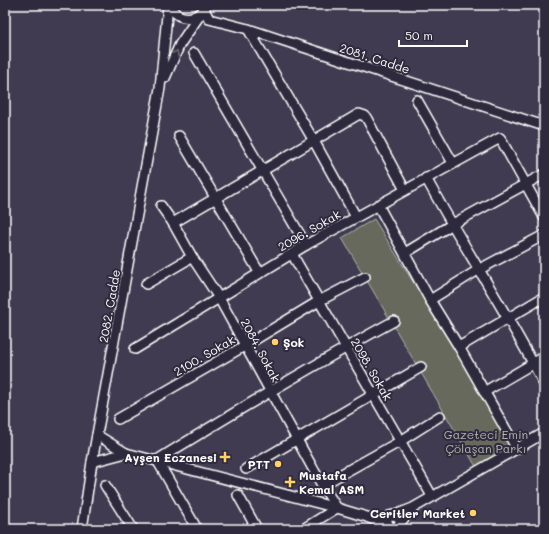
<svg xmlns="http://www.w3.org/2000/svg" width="549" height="534" font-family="Mali,sans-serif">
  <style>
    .green { fill: #66695b; stroke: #b2b4ad }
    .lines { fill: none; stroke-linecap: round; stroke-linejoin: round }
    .minor-casing { stroke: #fff; stroke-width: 12 }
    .minor { stroke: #2f2a3d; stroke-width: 9 }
    .oneway { stroke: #6d6a77 }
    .poi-dot { fill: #ffd166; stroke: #2f2a3d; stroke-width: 1.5 }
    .labels { text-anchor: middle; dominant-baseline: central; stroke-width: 4; stroke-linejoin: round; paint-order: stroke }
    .street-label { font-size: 12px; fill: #fff; stroke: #2f2a3d }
    .poi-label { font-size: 12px; font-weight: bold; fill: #fff; stroke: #2f2a3d; text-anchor: end }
    .park-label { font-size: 12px; fill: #b2b4ad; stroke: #2f2a3d }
  </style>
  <rect width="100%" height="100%" fill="#403b51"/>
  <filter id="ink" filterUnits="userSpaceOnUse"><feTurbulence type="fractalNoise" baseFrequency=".025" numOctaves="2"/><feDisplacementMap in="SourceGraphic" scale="8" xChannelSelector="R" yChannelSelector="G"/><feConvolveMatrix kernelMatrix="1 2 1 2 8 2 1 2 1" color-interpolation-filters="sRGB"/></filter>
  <g filter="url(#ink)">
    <polygon class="green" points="374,219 517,449 478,470 342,238"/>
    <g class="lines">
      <defs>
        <g id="minor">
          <path d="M 170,5 C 175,18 189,21 201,13"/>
          <polyline points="204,9 209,19 213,20 248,29 544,126"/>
          <polyline points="248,29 314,141 356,217"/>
          <polyline points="194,53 306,245"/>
          <polyline points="165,78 180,44 206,6"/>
          <polyline points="417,100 453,163"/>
          <polyline points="179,136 259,272"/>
          <path d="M 426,178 C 464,248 508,314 544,384"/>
          <polyline points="378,205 430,300 459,347 517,449"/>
          <polyline points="161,206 173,223 192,257 219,298 322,485 337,508 303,529"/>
          <polyline points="173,223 359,114 365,116 367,119 405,190"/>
          <polyline points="405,253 451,225 544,174"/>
          <polyline points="292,254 432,496"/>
          <polyline points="146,284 192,257"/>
          <polyline points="430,300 478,270 544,235"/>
          <polyline points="459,347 544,297"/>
          <polyline points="135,349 306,245 500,138 544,217"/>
          <polyline points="484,392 544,357"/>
          <polyline points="118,419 246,345 319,301 365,277"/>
          <polyline points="97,435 126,453 337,508 367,517 388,526"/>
          <polyline points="92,462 126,453"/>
          <polyline points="246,469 421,367"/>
          <polyline points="105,485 133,529"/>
          <polyline points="322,485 399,442 440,416"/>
          <polyline points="238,495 257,529"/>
          <polyline points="395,515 413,508 544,433"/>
          <polyline points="400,521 399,517 393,515 389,516 386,521 390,527 396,528 410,511"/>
          <polyline points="82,529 92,462 160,88 168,5"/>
          <path d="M 197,529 L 157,460 C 235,412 313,365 394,321"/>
        </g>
      </defs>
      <use href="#minor" class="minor-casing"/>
      <use href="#minor" class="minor"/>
    </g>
    <defs><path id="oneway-chevron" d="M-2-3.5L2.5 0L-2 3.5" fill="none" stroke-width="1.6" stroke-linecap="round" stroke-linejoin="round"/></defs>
    <use class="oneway" href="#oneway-chevron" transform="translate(176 53) rotate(-63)"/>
  </g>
  <g class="poi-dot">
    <circle cx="275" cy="342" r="4"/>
    <path d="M223 451h4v4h4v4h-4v4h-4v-4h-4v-4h4z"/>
    <circle cx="278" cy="464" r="4"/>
    <path d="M288 476h4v4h4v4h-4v4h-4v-4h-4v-4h4z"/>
    <circle cx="473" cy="513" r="4"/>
  </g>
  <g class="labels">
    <g class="street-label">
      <text transform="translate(375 58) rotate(18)">2081. Cadde</text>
      <text transform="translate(309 230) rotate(-30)">2096. Sokak</text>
      <text transform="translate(109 306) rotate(-80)">2082. Cadde</text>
      <text transform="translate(261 350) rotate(62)">2084. Sokak</text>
      <text transform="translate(204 355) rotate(-30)">2100. Sokak</text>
      <text transform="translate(372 369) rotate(60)">2098. Sokak</text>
    </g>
    <g class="poi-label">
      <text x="283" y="342" text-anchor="start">Şok</text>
      <text x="217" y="457">Ayşen Eczanesi</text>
      <text x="270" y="464">PTT</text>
      <text x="299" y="475" text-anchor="start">Mustafa<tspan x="299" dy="14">Kemal ASM</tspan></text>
      <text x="465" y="513">Ceritler Market</text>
    </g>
    <g class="park-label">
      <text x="486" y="434">Gazeteci Emin<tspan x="486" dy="14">Çölaşan Parkı</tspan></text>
    </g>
  </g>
  <rect width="549" height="534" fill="none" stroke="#2f2a3d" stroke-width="20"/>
  <rect x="10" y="10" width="529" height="514" fill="none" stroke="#fff" stroke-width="1.5" filter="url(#ink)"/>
  <path d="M399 40v6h68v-6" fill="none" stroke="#ffffff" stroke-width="2"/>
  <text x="405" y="40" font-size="12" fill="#ffffff" stroke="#2f2a3d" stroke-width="3" paint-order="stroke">50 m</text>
</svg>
